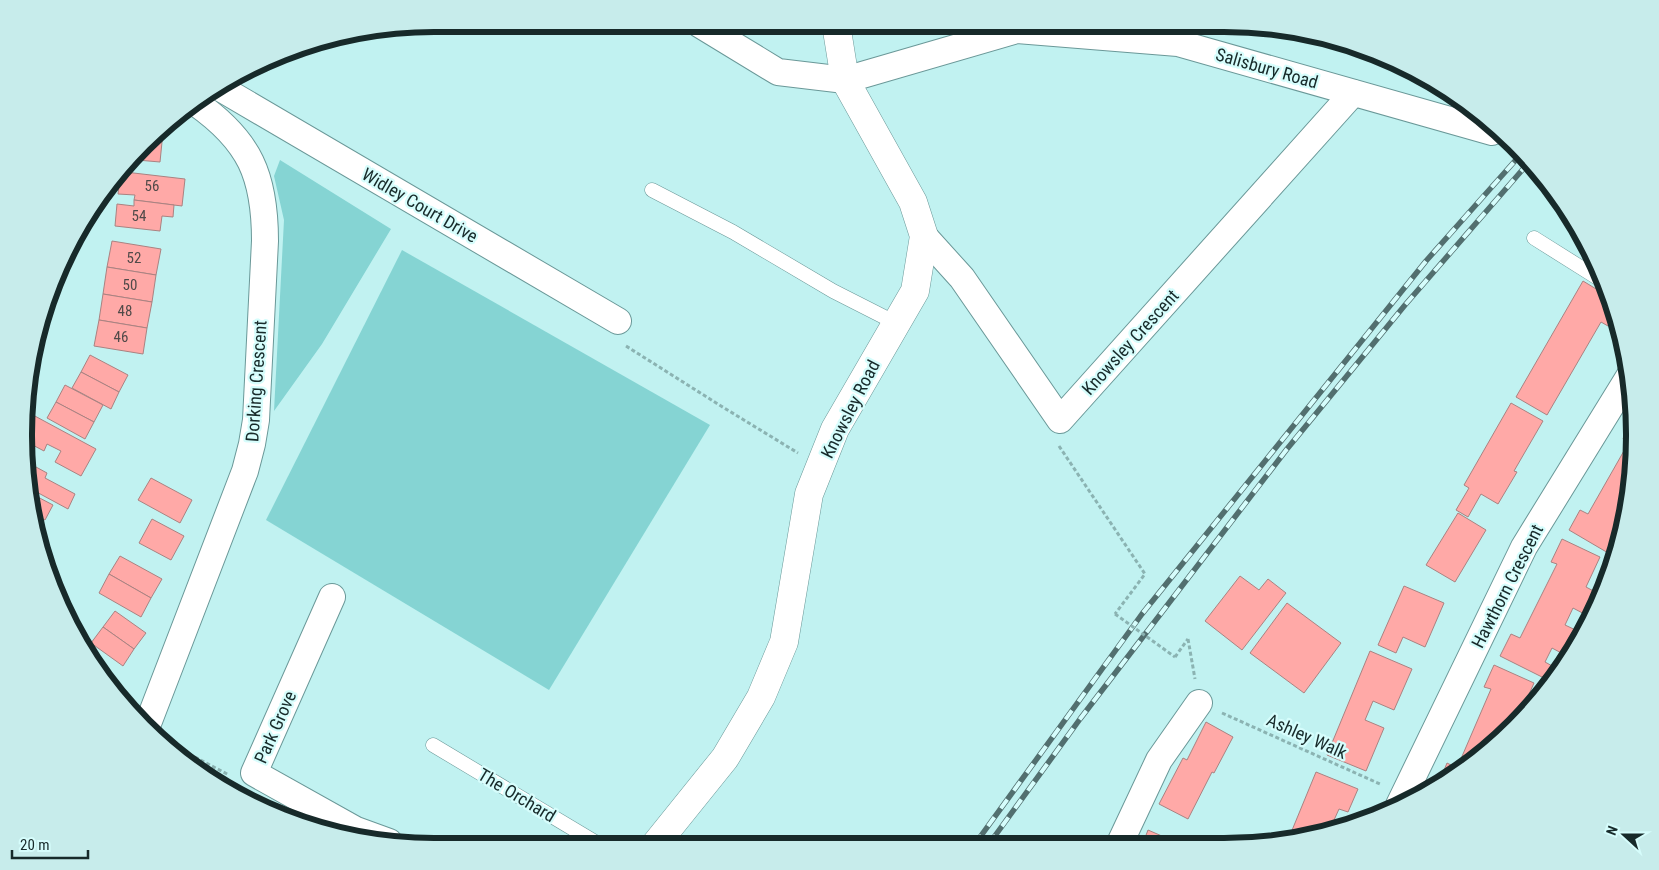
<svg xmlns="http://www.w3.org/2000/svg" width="1659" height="870" font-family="'Roboto Condensed',sans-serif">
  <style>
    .green { fill: #85d4d3 }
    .building { fill: #ffa9a7; stroke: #aa8281 }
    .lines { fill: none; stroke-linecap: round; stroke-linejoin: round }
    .service-casing { stroke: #6a9898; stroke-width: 15 }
    .minor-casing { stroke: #6a9898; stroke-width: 28 }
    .tertiary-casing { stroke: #6a9898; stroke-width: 29 }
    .path { stroke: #8bb3b2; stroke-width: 3; stroke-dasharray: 4 2.5; stroke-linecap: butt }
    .service { stroke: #fff; stroke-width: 14 }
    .minor { stroke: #fff; stroke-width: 26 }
    .tertiary { stroke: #fff; stroke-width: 28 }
    .rail-casing { stroke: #526f6f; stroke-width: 5.5 }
    .rail { stroke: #d6fdfc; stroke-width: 4; stroke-dasharray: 11; stroke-linecap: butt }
    .path-bridge { stroke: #8bb3b2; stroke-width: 3; stroke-dasharray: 4 2.5; stroke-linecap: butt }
    .labels { text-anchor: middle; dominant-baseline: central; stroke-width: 4.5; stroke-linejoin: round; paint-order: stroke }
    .number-label { font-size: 15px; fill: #514a49 }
    .street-label { font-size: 18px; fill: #172a2a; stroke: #d6fdfc }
    .rim { fill: none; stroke: #172a2a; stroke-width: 6 }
  </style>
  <rect width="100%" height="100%" fill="#c1f2f1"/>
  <g class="green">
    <polygon points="280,160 391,229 322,344 274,411 284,220 274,176"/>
    <polygon points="402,250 710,425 549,690 266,520"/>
  </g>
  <g class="building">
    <polygon points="163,132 160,162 137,160"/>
    <polygon points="125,172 185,179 182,206 134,200 135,195 118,194 120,177"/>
    <polygon points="134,200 174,205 173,217 162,216 160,231 115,226 117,204 134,206"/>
    <polygon points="112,241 161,249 156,275 107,267"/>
    <polygon points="107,267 156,275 152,302 103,294"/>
    <polygon points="1583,281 1611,298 1616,312 1608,326 1601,322 1547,415 1516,397"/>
    <polygon points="103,294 152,302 147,328 99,320"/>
    <polygon points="99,320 147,328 143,354 94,346"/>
    <polygon points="90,355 128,375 119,392 81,372"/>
    <polygon points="81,372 119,392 111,409 72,388"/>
    <polygon points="65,385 103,405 94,422 56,402"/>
    <polygon points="56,402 94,422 85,439 47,418"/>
    <polygon points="1511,403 1543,421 1514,471 1517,472 1498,504 1481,494 1468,517 1456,510 1469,488 1464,485"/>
    <polygon points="33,415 96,449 81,476 55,462 61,451 47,444 44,451 27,442 29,422"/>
    <polygon points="1633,420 1634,462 1624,525 1620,523 1616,531 1622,535 1615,557 1569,530 1580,510 1588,514 1629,442 1623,439"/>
    <polygon points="25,461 47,473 45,478 75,494 68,509 31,489"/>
    <polygon points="151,478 192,500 180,523 138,500"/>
    <polygon points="32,494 53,505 45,520 37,516"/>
    <polygon points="1458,513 1486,530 1455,582 1426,565"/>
    <polygon points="152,519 184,536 171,560 139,543"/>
    <polygon points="1562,539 1600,557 1586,587 1601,595 1592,618 1573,608 1565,625 1582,633 1567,656 1552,648 1545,662 1554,667 1548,680 1500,656 1511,634 1520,638 1557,564 1551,562"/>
    <polygon points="120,556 162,579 151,598 109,574"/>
    <polygon points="109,574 151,598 141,617 99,593"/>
    <polygon points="1240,576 1259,590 1268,579 1286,593 1242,650 1205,621"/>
    <polygon points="1404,586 1444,603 1425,647 1403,637 1396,653 1378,645"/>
    <polygon points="1287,603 1341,643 1304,693 1250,653"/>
    <polygon points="115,611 146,633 134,649 103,627"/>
    <polygon points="103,627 134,649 123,666 91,643"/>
    <polygon points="1370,651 1412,669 1394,710 1373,701 1365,720 1384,728 1366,771 1327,755"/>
    <polygon points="1494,665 1534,683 1521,712 1525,713 1453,777 1438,785 1447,763 1457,768 1491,689 1484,687"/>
    <polygon points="1206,722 1233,737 1214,773 1212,772 1188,819 1159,804 1183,758 1187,760"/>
    <polygon points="1316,772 1358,789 1348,812 1339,809 1330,829 1288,840"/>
    <polygon points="1148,830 1178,843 1143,843"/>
  </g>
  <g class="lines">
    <defs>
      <g id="service">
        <polyline points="652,190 733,232 833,291 896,323"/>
        <polyline points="1534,238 1604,282"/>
        <polyline points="433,745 600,845"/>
      </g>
      <g id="minor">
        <polyline points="699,24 778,72 845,80 1017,30 1178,43 1492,132"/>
        <polyline points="222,89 618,321"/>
        <polyline points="924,236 962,278 1060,420 1353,93"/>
        <polyline points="332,597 254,773 356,830 389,842"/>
        <path d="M 147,726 L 245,471 L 252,444 L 256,420 L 265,241 C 265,176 250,141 196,103"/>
        <polyline points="1399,805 1524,547 1630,375"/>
        <polyline points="1120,843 1159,760 1199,703"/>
      </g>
      <polyline id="tertiary" points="655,845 725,758 761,697 784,642 809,494 835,429 915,291 924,236 913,202 845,80 836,24"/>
    </defs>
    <use href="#service" class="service-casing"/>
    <use href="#minor" class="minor-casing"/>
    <use href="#tertiary" class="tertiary-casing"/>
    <g class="path">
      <polyline points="626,346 721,406 798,453"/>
      <polyline points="1059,446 1145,574 1115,614"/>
      <polyline points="1188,639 1195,679"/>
      <polyline points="1175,657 1188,639"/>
      <polyline points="1222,713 1380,784"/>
      <polyline points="166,742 229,775"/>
    </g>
    <use href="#service" class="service"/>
    <use href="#minor" class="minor"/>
    <use href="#tertiary" class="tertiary"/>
    <defs>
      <g id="rail">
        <polyline points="975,844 1142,614 1426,261 1522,153"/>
        <polyline points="989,844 1080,719 1287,449 1405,305 1530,161"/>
      </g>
    </defs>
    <use href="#rail" class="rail-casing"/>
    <use href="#rail" class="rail"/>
    <polyline class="path-bridge" points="1115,614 1175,657"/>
  </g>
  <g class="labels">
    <g class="number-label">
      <text x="152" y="186">56</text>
      <text x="139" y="216">54</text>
      <text x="134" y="258">52</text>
      <text x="130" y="285">50</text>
      <text x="125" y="311">48</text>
      <text x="121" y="337">46</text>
    </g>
    <g class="street-label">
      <text transform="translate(1267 68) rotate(16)">Salisbury Road</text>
      <text transform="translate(420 205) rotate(30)">Widley Court Drive</text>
      <text transform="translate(1130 342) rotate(-48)">Knowsley Crescent</text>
      <text transform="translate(256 381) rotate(-86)">Dorking Crescent</text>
      <text transform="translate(850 409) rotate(-63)">Knowsley Road</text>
      <text transform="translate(1507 586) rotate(-63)">Hawthorn Crescent</text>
      <text transform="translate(275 727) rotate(-66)">Park Grove</text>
      <text transform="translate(1307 736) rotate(24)">Ashley Walk</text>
      <text transform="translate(517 795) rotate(31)">The Orchard</text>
    </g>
  </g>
  <path d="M0 0H1659V870H0ZM434 32H1224A402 402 0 0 1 1626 434V436A402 402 0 0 1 1224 838H434A402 402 0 0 1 32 436V434A402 402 0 0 1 434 32Z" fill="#c7eceb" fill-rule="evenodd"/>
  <path class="rim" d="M434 32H1224A402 402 0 0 1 1626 434V436A402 402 0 0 1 1224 838H434A402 402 0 0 1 32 436V434A402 402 0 0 1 434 32Z"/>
  <g transform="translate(1624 835) rotate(291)" stroke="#d6fdfc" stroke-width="4" paint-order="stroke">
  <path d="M0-4L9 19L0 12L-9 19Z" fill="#172a2a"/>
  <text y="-8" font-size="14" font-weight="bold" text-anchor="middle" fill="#172a2a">N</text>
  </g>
  <path d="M12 850v8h76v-8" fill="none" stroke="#172a2a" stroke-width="2.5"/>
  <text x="20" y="850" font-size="15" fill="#172a2a" stroke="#d6fdfc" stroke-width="4" paint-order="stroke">20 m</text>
</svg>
